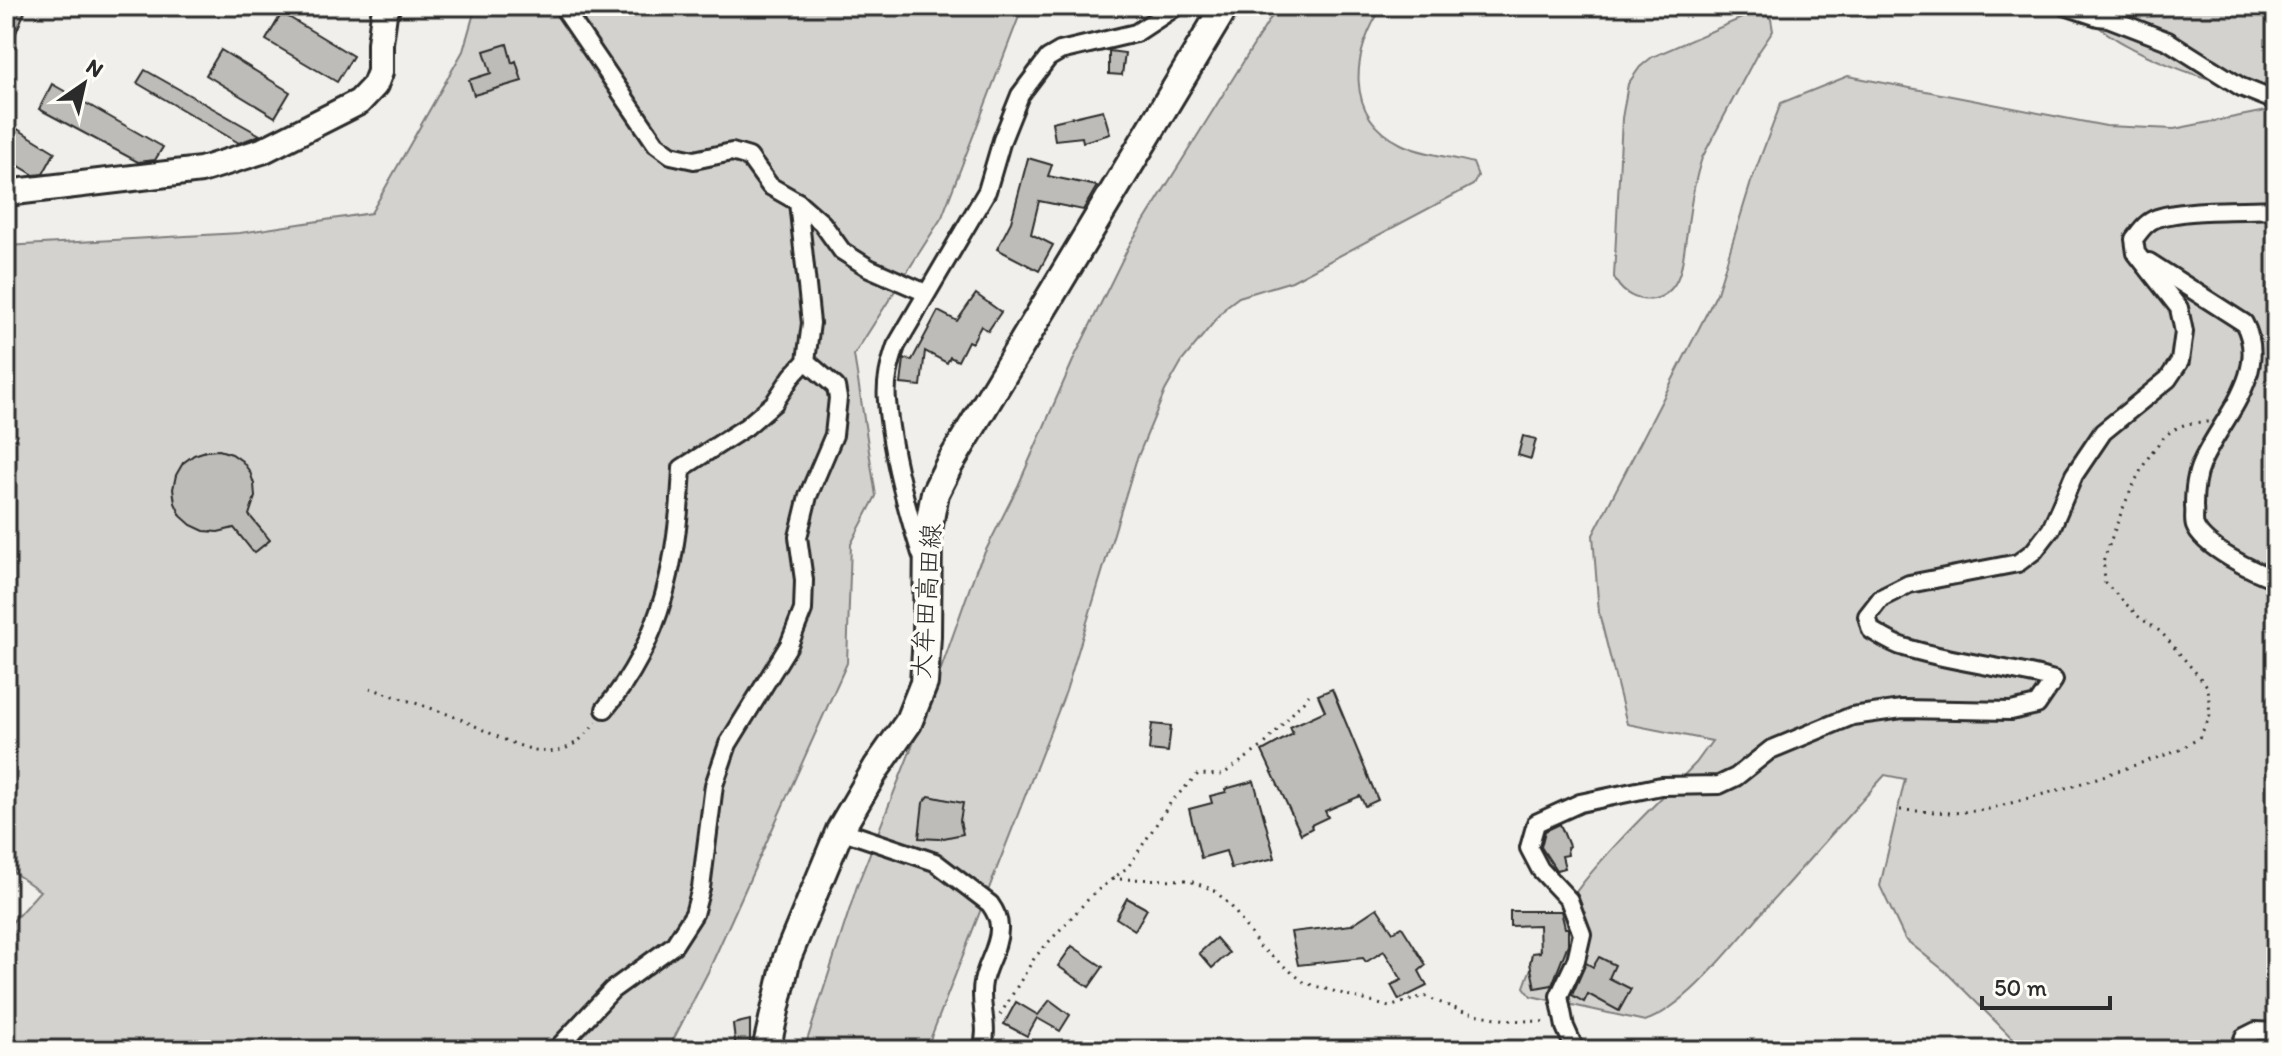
<svg xmlns="http://www.w3.org/2000/svg" width="2282" height="1056" font-family="Itim,'Klee One',sans-serif">
  <style>
    .green { fill: #d3d2cf; stroke: #7f7e7d; stroke-width: 2 }
    .building { fill: #bdbcb8; stroke: #2b2b2b; stroke-width: 2 }
    .lines { fill: none; stroke-linecap: round; stroke-linejoin: round }
    .street-casing { stroke: #2b2b2b; stroke-width: 22 }
    .secondary-casing { stroke: #2b2b2b; stroke-width: 30 }
    .primary-casing { stroke: #2b2b2b; stroke-width: 32 }
    .path { stroke: #2b2b2b; stroke-width: 3; stroke-dasharray: 2 6; stroke-linecap: butt }
    .street { stroke: #fdfcf7; stroke-width: 16 }
    .secondary { stroke: #fdfcf7; stroke-width: 24 }
    .primary { stroke: #fdfcf7; stroke-width: 26 }
    .labels { text-anchor: middle; dominant-baseline: central; stroke-width: 7; stroke-linejoin: round; paint-order: stroke }
    .street-label { font-size: 26px; fill: #2b2b2b; stroke: #fdfcf7 }
  </style>
  <rect width="100%" height="100%" fill="#f0efeb"/>
  <filter id="ink" filterUnits="userSpaceOnUse"><feTurbulence type="fractalNoise" baseFrequency=".0125" numOctaves="2"/><feDisplacementMap in="SourceGraphic" scale="16" xChannelSelector="R" yChannelSelector="G"/><feConvolveMatrix kernelMatrix="1 2 1 2 8 2 1 2 1" color-interpolation-filters="sRGB"/></filter>
  <g filter="url(#ink)">
    <g class="green">
      <polygon points="476,6 1036,6 1020,14 942,217 854,355 876,496 851,544 847,663 708,972 668,1050 6,1050 6,929 40,891 6,867 6,246 240,233 371,213 463,51"/>
      <path d="M 1278,6 L 1383,6 C 1352,51 1343,115 1401,144 C 1423,155 1450,156 1473,163 L 1478,176 L 1473,185 L 1292,281 L 1239,297 L 1227,306 L 1182,361 L 1165,391 L 1136,461 L 1066,691 L 926,1050 L 804,1050 L 857,886 L 928,706 L 976,570 L 1018,486 L 1075,356 L 1130,244 Z"/>
      <path d="M 2088,6 L 2276,6 L 2276,75 C 2272,78 2265,84 2260,85 C 2230,95 2107,45 2091,18 C 2089,14 2089,10 2088,6 Z"/>
      <path d="M 1753,13 L 1765,14 L 1771,19 L 1773,31 L 1756,56 L 1702,158 C 1694,182 1690,207 1687,232 C 1684,247 1684,266 1677,280 C 1663,309 1625,304 1614,277 L 1622,118 L 1628,84 L 1640,67 L 1652,57 Z"/>
      <path d="M 1848,76 L 2106,126 L 2174,129 L 2276,109 L 2276,1050 L 2024,1050 L 1946,972 L 1905,939 L 1880,886 L 1905,779 L 1885,775 C 1845,819 1805,864 1766,908 C 1735,943 1688,1006 1645,1021 L 1531,996 L 1524,987 C 1554,896 1631,830 1696,763 L 1712,741 L 1627,724 L 1599,613 L 1593,535 L 1717,293 L 1751,182 L 1781,103 Z"/>
    </g>
    <g class="building">
      <polygon points="6,6 27,6 6,57"/>
      <polygon points="282,13 353,56 337,82 266,40"/>
      <polygon points="507,44 512,63 516,61 522,81 474,95 469,80 491,73 484,51"/>
      <polygon points="221,50 290,92 275,117 206,75"/>
      <polygon points="1109,51 1125,53 1122,75 1109,74"/>
      <polygon points="145,70 260,135 239,143 137,83"/>
      <polygon points="52,84 163,147 155,160 138,162 39,109"/>
      <polygon points="1103,110 1110,134 1083,142 1082,137 1055,140 1052,122"/>
      <polygon points="6,122 55,152 43,174 34,175 6,158"/>
      <polygon points="1028,158 1052,165 1048,176 1097,186 1083,210 1039,201 1031,234 1053,245 1039,271 997,249 1011,222"/>
      <polygon points="976,294 1001,312 988,331 981,326 972,343 968,341 958,361 950,357 947,363 925,351 921,386 901,384 904,359 912,360 938,311 957,321"/>
      <polygon points="1523,436 1536,439 1531,459 1518,455"/>
      <polygon points="219,450 232,454 242,461 250,472 254,484 255,497 249,515 270,540 254,553 234,528 218,532 204,531 191,525 181,516 175,503 173,489 176,475 183,463 194,455 206,451"/>
      <polygon points="1332,689 1378,800 1365,806 1360,796 1325,811 1328,817 1311,825 1312,828 1301,834 1262,751 1293,734 1290,727 1325,711 1318,695"/>
      <polygon points="1152,724 1171,726 1168,752 1149,750"/>
      <polygon points="1254,781 1275,858 1231,868 1226,851 1201,858 1189,809 1212,803 1210,796 1226,792 1225,789"/>
      <polygon points="929,796 963,803 960,821 963,834 939,839 919,838 923,803"/>
      <polygon points="1560,824 1569,846 1567,848 1568,855 1562,856 1565,868 1556,870 1541,847 1545,831"/>
      <polygon points="1127,898 1147,909 1135,930 1116,918"/>
      <polygon points="1377,908 1393,932 1402,927 1426,965 1419,971 1427,986 1399,1000 1391,985 1402,980 1384,951 1366,962 1363,958 1298,965 1291,932 1351,925"/>
      <polygon points="1510,911 1561,911 1565,928 1568,928 1568,944 1552,985 1535,988 1530,963 1532,953 1540,952 1539,925 1510,926"/>
      <polygon points="1216,938 1229,953 1212,968 1199,953"/>
      <polygon points="1072,946 1103,967 1089,987 1058,966"/>
      <polygon points="1599,957 1615,965 1609,978 1631,989 1619,1011 1588,994 1584,1002 1572,995 1586,963 1593,967"/>
      <polygon points="1050,1000 1070,1015 1060,1031 1037,1018 1027,1036 1004,1024 1016,1002 1038,1015"/>
      <polygon points="750,1020 750,1050 736,1050 733,1024"/>
    </g>
    <g class="lines">
      <defs>
        <g id="street">
          <polyline points="562,6 656,144 671,155 694,160 732,152 749,157 770,186 798,202 822,223 842,251 869,268 926,293"/>
          <polyline points="2065,6 2098,17 2108,18 2168,41 2241,87 2276,101"/>
          <path d="M 2149,262 L 2244,323 C 2271,373 2220,420 2201,464 C 2195,477 2194,493 2194,507 C 2195,512 2193,521 2195,526 C 2203,547 2254,572 2276,579"/>
          <path d="M 921,554 C 906,507 891,451 887,401 C 885,382 890,364 896,346 L 987,191 L 1002,140 L 1020,95 L 1048,58 L 1060,51 L 1136,33 L 1177,6"/>
          <path d="M 605,709 C 663,640 678,557 682,468 L 746,427 L 774,403 L 792,376 L 806,361 L 811,323 L 798,202"/>
          <path d="M 840,830 L 935,862 L 990,904 C 995,911 999,918 999,927 C 1000,946 986,964 983,982 C 978,1006 991,1028 981,1050"/>
          <polyline points="556,1050 612,990 674,945 694,914 701,888 714,785 728,744 789,645 803,610 804,580 798,537 808,496 834,435 838,398 836,387 806,361"/>
          <path d="M 1572,1050 L 1573,1045 L 1565,1027 L 1559,996 L 1576,960 L 1582,934 L 1569,900 L 1540,869 L 1529,848 L 1536,823 L 1580,803 L 1661,786 L 1719,785 L 1736,777 L 1770,750 L 1852,716 L 1902,709 L 2011,711 L 2037,705 L 2054,680 C 2005,666 1953,663 1904,647 C 1893,644 1881,636 1871,630 L 1867,616 L 1881,598 L 1909,584 L 2018,563 L 2034,551 L 2051,529 L 2074,475 L 2103,432 L 2168,379 L 2180,361 L 2184,332 L 2179,308 L 2136,253 L 2134,239 C 2141,230 2146,222 2157,218 C 2188,208 2242,211 2276,209"/>
          <polyline points="2239,1050 2244,1037 2256,1031 2276,1032"/>
        </g>
        <polyline id="secondary" points="6,193 201,170 262,151 359,102 375,85 380,72 380,43 384,14 388,6"/>
        <polyline id="primary" points="766,1050 787,958 840,830 877,767 908,723 924,683 927,636 928,530 935,493 949,465 1225,6"/>
      </defs>
      <use href="#street" class="street-casing"/>
      <use href="#secondary" class="secondary-casing"/>
      <use href="#primary" class="primary-casing"/>
      <g class="path">
        <path d="M 370,688 C 399,698 429,707 458,718 C 484,729 528,756 557,751 C 574,747 586,736 596,722"/>
        <path d="M 1900,810 L 1952,813 L 1985,810 L 2073,786 L 2180,750 L 2199,738 L 2210,717 L 2208,687 L 2161,632 L 2140,618 L 2105,583 L 2104,567 L 2102,565 C 2115,529 2142,445 2177,428 C 2186,423 2197,422 2208,422"/>
        <polyline points="1112,879 1187,880 1214,890 1231,906 1260,947 1305,983 1389,1007 1424,996 1464,1012 1507,1020 1549,1022"/>
        <polyline points="1000,1015 1035,957 1094,893 1128,867 1171,802 1198,774 1222,775 1263,746 1309,695"/>
      </g>
      <use href="#street" class="street"/>
      <use href="#secondary" class="secondary"/>
      <use href="#primary" class="primary"/>
    </g>
  </g>
  <g class="labels">
    <g class="street-label">
      <text transform="translate(926 601) rotate(-86)">大牟田高田線</text>
    </g>
  </g>
  <rect width="2282" height="1056" fill="none" stroke="#fdfcf7" stroke-width="32"/>
  <rect x="16" y="16" width="2250" height="1024" fill="none" stroke="#2b2b2b" stroke-width="3" filter="url(#ink)"/>
  <g transform="translate(84 84) rotate(34)" stroke="#fdfcf7" stroke-width="6" paint-order="stroke">
  <path d="M0-6L14 30L0 20L-14 30Z" fill="#2b2b2b"/>
  <text y="-12" font-size="22" font-weight="bold" text-anchor="middle" fill="#2b2b2b">N</text>
  </g>
  <path d="M1982 996v12h128v-12" fill="none" stroke="#2b2b2b" stroke-width="4"/>
  <text x="1994" y="996" font-size="24" fill="#2b2b2b" stroke="#fdfcf7" stroke-width="6" paint-order="stroke">50 m</text>
</svg>
